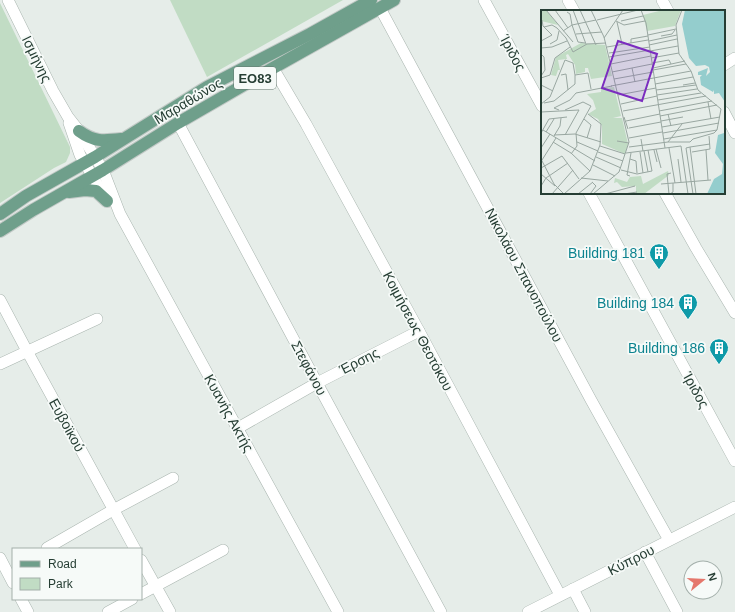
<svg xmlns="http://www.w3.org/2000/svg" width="735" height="612" font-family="Arial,sans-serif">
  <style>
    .green { fill: #c1dcc4 }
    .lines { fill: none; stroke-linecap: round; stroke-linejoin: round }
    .minor-casing { stroke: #a9b5af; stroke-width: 12 }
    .major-casing { stroke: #c2c9c6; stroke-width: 14 }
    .minor { stroke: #fff; stroke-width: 11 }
    .major { stroke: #6f9f8b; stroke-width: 12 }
    .labels { text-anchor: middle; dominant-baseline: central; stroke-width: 3.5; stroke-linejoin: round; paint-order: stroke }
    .shield { fill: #f6faf8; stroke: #64766f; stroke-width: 1 }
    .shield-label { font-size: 13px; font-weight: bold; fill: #263e34 }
    .street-label { font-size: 14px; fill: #263e34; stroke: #f6faf8 }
    .culture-label { font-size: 14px; fill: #0d838f; stroke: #f6faf8; text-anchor: end }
    .inset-road { fill: none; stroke: #99a7a1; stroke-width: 1 }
    .view { fill: #7b2cbf; fill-opacity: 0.15; stroke: #7b2cbf; stroke-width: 2 }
    .inset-edge { fill: none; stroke: #263e34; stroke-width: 2 }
  </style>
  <rect width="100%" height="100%" fill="#e6ede9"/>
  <g class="green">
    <polygon points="170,0 343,0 207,77"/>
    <polygon points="0,3 70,147 70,153 66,162 54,168 0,203"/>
  </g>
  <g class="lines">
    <defs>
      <g id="minor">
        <polyline points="8,0 53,91 68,117 79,131 103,170 120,214 338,612"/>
        <polyline points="484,0 542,106"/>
        <polyline points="568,0 574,11"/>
        <polyline points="662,0 668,11"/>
        <polyline points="380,8 591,400 669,540"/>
        <polyline points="724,65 735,58"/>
        <polyline points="273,68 306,124 419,331 560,595"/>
        <polyline points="724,112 735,133"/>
        <polyline points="69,123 80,155 106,199"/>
        <polyline points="178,123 317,383 441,612"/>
        <polyline points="589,193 735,461"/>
        <polyline points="665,193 696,248 735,313"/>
        <polyline points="0,300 27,351 135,549"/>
        <polyline points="0,364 97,319"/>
        <polyline points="238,428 317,383 419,331"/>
        <polyline points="47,548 113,510 173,478"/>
        <polyline points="645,552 677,612"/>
        <polyline points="0,558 13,583"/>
        <polyline points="141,560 170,612"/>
        <polyline points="573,589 585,612"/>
        <polyline points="141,594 223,550"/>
        <polyline points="21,599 28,612"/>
        <polyline points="108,612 132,599"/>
        <polyline points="528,612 735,507"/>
      </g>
      <g id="major">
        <path d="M 79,131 C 94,142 103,141 121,139"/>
        <polyline points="69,192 85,190 96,191 107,201"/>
        <polyline points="0,214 26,196 95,157 207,87 310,34 371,0"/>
        <polyline points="0,231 33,210 103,170 178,123 273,68 394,0"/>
      </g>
    </defs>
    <use href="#minor" class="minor-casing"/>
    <use href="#major" class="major-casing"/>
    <use href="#minor" class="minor"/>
    <use href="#major" class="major"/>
  </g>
  <defs>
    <symbol id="building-pin" viewBox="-11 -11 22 30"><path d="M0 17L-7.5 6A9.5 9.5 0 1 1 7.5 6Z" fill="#0f9aa8" stroke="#f6faf8"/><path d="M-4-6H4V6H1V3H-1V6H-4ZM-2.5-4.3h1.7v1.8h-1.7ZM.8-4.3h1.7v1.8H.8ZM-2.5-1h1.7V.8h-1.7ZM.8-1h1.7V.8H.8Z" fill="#fff"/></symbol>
  </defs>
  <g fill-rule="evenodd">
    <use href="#building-pin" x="648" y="242" width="22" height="30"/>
    <use href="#building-pin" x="677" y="292" width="22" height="30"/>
    <use href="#building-pin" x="708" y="337" width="22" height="30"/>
  </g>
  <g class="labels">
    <rect class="shield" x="234" y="67" width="42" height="22" rx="3"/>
    <g class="shield-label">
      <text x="255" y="78">ΕΟ83</text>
    </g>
    <g class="street-label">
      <text transform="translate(513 53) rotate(62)">Ίριδος</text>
      <text transform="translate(37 59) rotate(64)">Ισμήνης</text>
      <text transform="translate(188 101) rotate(-31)">Μαραθώνος</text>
      <text transform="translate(524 275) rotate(62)">Νικολάου Σπανοπούλου</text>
      <text transform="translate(418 331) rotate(62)">Κοιμήσεως Θεοτόκου</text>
      <text transform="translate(359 361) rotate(-27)">Έρσης</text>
      <text transform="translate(309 368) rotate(62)">Στεφάνου</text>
      <text transform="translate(696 390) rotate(61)">Ίριδος</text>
      <text transform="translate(229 413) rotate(61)">Κυανής Ακτής</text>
      <text transform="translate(67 425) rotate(61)">Ευβοϊκού</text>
      <text transform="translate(631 560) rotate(-27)">Κύπρου</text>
    </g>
    <g class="culture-label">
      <text x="645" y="253">Building 181</text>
      <text x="674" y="303">Building 184</text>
      <text x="705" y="348">Building 186</text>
    </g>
  </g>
  <g transform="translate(541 10)">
    <rect width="184" height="184" fill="#e6ede9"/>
    <path d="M 0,0 L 5,0 L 17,15 L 0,11 ZM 122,0 L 140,0 L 134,16 L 106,21 L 102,5 ZM 40,33 L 64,35 L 71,66 L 50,69 L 47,58 L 44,58 L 44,62 L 35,64 L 34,55 L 27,44 L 25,45 L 26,49 L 17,50 L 19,60 L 17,60 L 15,66 L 10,65 L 15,47 ZM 73,77 L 80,106 L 72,108 L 81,108 L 87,134 L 84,144 L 61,134 L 61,116 L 57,109 L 47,104 L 55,99 L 52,90 L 46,84 L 60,82 L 60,78 ZM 127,161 L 128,165 L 103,184 L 95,184 L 95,176 L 81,177 L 76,172 L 73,173 L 74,168 L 86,172 L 89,167 L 100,166 L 102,174 Z" fill="#c1dcc4"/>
    <path d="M 144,0 L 184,0 L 184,92 L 178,83 L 173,84 L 173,80 L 172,82 L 160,75 L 159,67 L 161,65 L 157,65 L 157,62 L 167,58 L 165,66 L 169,62 L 168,57 L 164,55 L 155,56 L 148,48 L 141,14 ZM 184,113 L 184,184 L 166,184 L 173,169 L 181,164 L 182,154 L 174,143 L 177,125 L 183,123 Z" fill="#94cdcd"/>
    <path class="inset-road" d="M 5,0 L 32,32M 14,0 L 27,18M 32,0 L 45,34M 39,0 L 55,35M 50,0 L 63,27 L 88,132 L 78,162 L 52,184M 100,0 L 105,13 L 124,138M 26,2 L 29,4 L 31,15M 56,10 L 97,0M 75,11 L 83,15 L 104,11M 80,11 L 102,6M 76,12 L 81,34M 31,15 L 37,32 L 44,33M 3,17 L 11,15 L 16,18 L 25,28 L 32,42 L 46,34 L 65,33M 22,21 L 31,15 L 55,10M 35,24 L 61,22M 107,25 L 135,19M 120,26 L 131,24 L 134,20M 63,28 L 82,0M 0,31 L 11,25 L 2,16 L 1,10M 108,31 L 136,25M 90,33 L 90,29 L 107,26M 9,34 L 16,30 L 18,21M 108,35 L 136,29M 66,37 L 107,30M 0,38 L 11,37 L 26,31M 109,41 L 137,36M 68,43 L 109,37M 0,44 L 3,47 L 4,60 L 0,66M 68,47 L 109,40M 110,48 L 138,43M 111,53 L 128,50 L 130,54M 70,54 L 110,46M 91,58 L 94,72M 112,58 L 144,51M 112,60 L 145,54M 71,62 L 111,54M 20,65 L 25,64 L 27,80M 0,68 L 9,65 L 14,48 L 29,37M 73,69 L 112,62M 114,74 L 152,67M 0,75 L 12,81M 142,75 L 154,73M 70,76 L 150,61M 115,80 L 155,75M 77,85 L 115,78M 116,85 L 156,79M 117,90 L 160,83M 167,92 L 170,109M 3,93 L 13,91 L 34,74 L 34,65M 0,94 L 9,87 L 24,50 L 32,53 L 34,65 L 47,63 L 50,79M 80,94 L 116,86M 18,100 L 13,98 L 29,90 L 35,83 L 71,76M 24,100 L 42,92 L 50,96 L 35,123 L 36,136 L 30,144M 82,101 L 165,86M 118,101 L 171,91M 0,102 L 38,100 L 24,125M 127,104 L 130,116M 119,106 L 176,95M 83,107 L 87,119M 43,109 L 50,115 L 46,128M 85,111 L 119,104M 120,111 L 142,107M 121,117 L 179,107M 88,118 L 120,112M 2,120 L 54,151M 5,122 L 13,109M 0,123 L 8,109 L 26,107M 122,123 L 178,113M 13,125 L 34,124 L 60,132M 13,126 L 19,116 L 20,108M 88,128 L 121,122M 100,129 L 102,141M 123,129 L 176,120M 76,131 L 88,133M 12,132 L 30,143 L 49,161M 36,132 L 57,141M 127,132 L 149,132 L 152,129 L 173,123 L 176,120 L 180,99 L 157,80 L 150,61 L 138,44 L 135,15 L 141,0M 59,136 L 84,144M 88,137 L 127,132 L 141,114M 149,137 L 145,138 L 152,184M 0,138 L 9,124M 128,138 L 134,173M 115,139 L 120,158M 113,140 L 116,152M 165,140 L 167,170M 103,141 L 107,162M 57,142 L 82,151M 99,142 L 102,163M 151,142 L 169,139 L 168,126M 85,143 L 140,136 L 147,184M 55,147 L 80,158M 0,149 L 13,174 L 23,184M 89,149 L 95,151 L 96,163M 137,149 L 140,172M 1,150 L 15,128M 52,155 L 74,166M 0,158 L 21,146 L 38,169M 80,160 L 96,164 L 111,161 L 107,140M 0,164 L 14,176M 89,166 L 86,165 L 90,143M 40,168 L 67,171M 120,174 L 170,170M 0,176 L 5,168 L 27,153M 11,184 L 32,160M 23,184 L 49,161 L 59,135 L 60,114 L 47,104M 37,184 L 52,172M 49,184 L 55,176 L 51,172M 64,184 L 94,176M 83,184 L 96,182M 128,184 L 126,164 L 130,163M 129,184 L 132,182 L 132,173M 155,184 L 149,137 L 169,134"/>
    <path class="view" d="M 77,31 L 116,44 L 101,91 L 61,78 Z"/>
    <rect width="184" height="184" class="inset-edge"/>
  </g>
  <rect x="12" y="548" width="130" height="52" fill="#f6faf8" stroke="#a3afaa"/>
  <rect x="20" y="561" width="20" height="6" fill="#6f9f8b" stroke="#a3afaa"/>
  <text x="48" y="568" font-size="12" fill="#263e34">Road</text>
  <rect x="20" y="578" width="20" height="12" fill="#c1dcc4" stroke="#a3afaa"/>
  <text x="48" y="588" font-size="12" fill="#263e34">Park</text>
  <g transform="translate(703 580) rotate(72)"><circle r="19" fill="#f6faf8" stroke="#a3afaa"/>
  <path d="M0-3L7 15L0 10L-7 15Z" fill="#e5776c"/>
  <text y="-6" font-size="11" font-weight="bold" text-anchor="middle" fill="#263e34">N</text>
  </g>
</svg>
